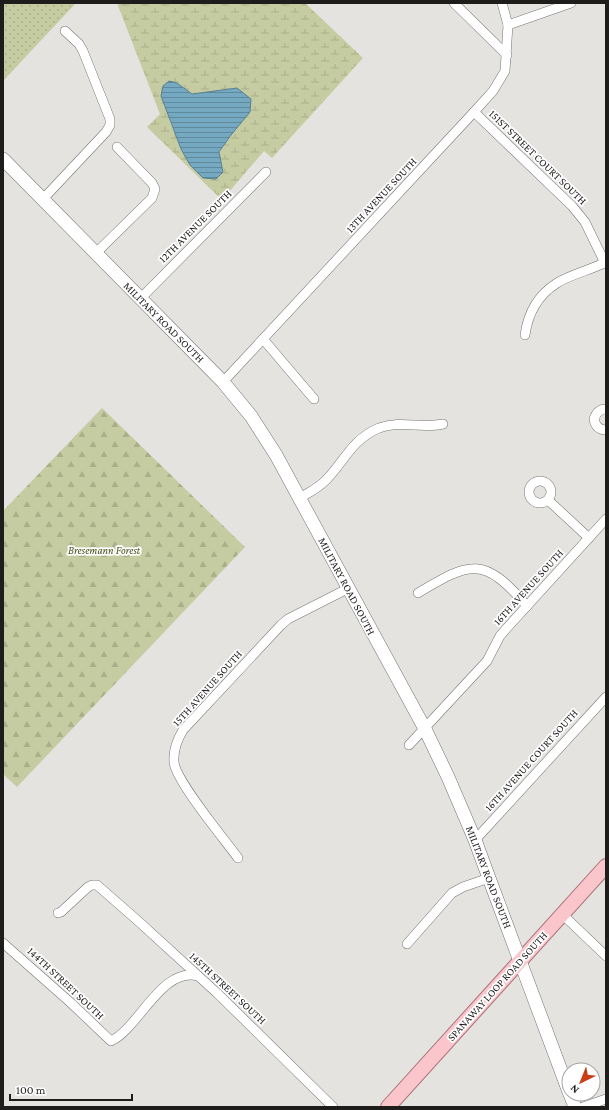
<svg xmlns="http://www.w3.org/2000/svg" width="609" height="1110" font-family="'Crimson Pro',serif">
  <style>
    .forest { fill: url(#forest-firs) }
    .wetland { fill: url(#wetland-marsh); fill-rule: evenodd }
    .park { fill: url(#park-dots) }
    .water { fill: url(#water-rules); stroke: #5a7f90 }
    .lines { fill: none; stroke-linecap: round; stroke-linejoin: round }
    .street-casing { stroke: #757472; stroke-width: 10 }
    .secondary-casing { stroke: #757472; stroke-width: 14 }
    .primary-casing { stroke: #aa7178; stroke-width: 16 }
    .street { stroke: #fff; stroke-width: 9 }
    .secondary { stroke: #fff; stroke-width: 13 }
    .primary { stroke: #fac5cb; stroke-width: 14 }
    .labels { text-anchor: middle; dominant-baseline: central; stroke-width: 3.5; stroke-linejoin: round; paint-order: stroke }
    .street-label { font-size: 11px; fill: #1e1d1c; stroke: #fff }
    .park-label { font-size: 11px; font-style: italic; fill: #494f17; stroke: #fff }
  </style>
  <defs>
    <pattern id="forest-firs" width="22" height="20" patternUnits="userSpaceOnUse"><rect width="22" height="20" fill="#c6cca1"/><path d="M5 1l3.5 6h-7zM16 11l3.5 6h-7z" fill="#aaaf8a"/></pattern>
    <pattern id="wetland-marsh" width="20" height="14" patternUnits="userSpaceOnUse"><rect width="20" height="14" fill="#c6cca1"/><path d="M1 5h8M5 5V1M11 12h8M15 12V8" fill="none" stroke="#aaaf8a"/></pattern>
    <pattern id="park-dots" width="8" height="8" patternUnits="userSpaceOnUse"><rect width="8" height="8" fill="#c6cca1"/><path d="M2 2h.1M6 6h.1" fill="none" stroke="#aaaf8a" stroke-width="1.8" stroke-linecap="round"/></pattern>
    <pattern id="water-rules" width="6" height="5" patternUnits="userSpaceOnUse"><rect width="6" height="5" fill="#74a9c1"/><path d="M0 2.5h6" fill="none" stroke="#5f899c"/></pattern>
  </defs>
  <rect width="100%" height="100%" fill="#e4e3e0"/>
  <polygon class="forest" points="102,408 245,547 17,787 3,774 3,511"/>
  <path class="wetland" d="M 117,3 L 305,3 L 363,58 L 272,158 L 264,151 L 222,200 L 147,127 L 160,114 ZM 177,83 L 192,94 L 237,88 L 231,135 L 219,153 L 223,172 L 190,165 L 181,149 L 169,119 Z"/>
  <polygon class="park" points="3,3 76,3 3,81"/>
  <polygon class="water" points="169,81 177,83 192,94 237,88 251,99 250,112 231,135 219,152 223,172 216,179 203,178 190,165 181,149 161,96 163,86"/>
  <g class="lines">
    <defs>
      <g id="street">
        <polyline points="454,3 507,55"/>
        <polyline points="508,25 571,3"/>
        <polyline points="474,112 572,206 585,222 605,263"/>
        <polyline points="43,199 106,132 110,125 110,119 83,51 79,44 65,31"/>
        <polyline points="96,253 152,198 155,189 152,183 117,147"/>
        <polyline points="141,298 266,172"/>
        <path d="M 525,335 C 528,313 538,295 557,283 C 571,274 591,270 606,262"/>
        <polyline points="263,339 314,399"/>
        <polyline points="223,382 474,112 493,91 505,71 508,25 502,3"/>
        <path d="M 606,409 C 599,409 596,413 594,419 C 595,426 599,430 606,430"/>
        <circle cx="540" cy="492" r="11"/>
        <path d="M 300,498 C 308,493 318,488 325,481 C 345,461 351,440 379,428 C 402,420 420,429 443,424"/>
        <polyline points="548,500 589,538"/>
        <path d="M 418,593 C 471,561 484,556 527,606"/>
        <polyline points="409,745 487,661 500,636 506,629 606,519"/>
        <polyline points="475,840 606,697"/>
        <path d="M 238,858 C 225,840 175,780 174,762 C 173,750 177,740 183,730 L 281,625 L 288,619 L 349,588"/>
        <polyline points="58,913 61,912 88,887 92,885 97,885 137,920 217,993 333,1107"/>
        <polyline points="562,914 606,956"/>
        <path d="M 3,943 L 71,1003 L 111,1041 C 139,1028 162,966 198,976"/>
        <polyline points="407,944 452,893 463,887 489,878"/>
        <polyline points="583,1107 606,1099"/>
      </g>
      <g id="secondary">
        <polyline points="3,159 223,382 251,416 276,455 425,729 448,777 475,840 489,878 569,1092"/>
        <polyline points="570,1094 575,1107"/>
      </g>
      <polyline id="primary" points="388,1107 606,866"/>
    </defs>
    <use href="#street" class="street-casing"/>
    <use href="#secondary" class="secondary-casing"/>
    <use href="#primary" class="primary-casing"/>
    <use href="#street" class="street"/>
    <use href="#secondary" class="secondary"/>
    <use href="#primary" class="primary"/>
  </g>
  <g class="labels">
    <g class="street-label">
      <text transform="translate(538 157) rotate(44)">151ST STREET COURT SOUTH</text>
      <text transform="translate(381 195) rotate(-47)">13TH AVENUE SOUTH</text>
      <text transform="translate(195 226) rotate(-45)">12TH AVENUE SOUTH</text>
      <text transform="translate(164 322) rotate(45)">MILITARY ROAD SOUTH</text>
      <text transform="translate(347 586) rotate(62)">MILITARY ROAD SOUTH</text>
      <text transform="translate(528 587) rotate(-48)">16TH AVENUE SOUTH</text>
      <text transform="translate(207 688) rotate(-48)">15TH AVENUE SOUTH</text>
      <text transform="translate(531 760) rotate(-48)">16TH AVENUE COURT SOUTH</text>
      <text transform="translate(489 877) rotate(69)">MILITARY ROAD SOUTH</text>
      <text transform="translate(66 983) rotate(43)">144TH STREET SOUTH</text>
      <text transform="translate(497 986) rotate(-48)">SPANAWAY LOOP ROAD SOUTH</text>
      <text transform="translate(228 988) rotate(43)">145TH STREET SOUTH</text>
    </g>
    <g class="park-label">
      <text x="104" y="550">Bresemann Forest</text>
    </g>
  </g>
  <rect width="609" height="1110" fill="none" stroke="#1e1d1c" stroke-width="8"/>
  <g transform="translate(581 1082) rotate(223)"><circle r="19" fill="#ffffff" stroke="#a5a5a4"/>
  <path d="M0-3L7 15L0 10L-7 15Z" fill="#c83f17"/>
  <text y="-6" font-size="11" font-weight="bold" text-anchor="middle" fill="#1e1d1c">N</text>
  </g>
  <path d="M10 1094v6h122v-6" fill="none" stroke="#1e1d1c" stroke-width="2"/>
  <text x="16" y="1094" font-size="12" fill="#1e1d1c" stroke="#ffffff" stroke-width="3" paint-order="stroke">100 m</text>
</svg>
